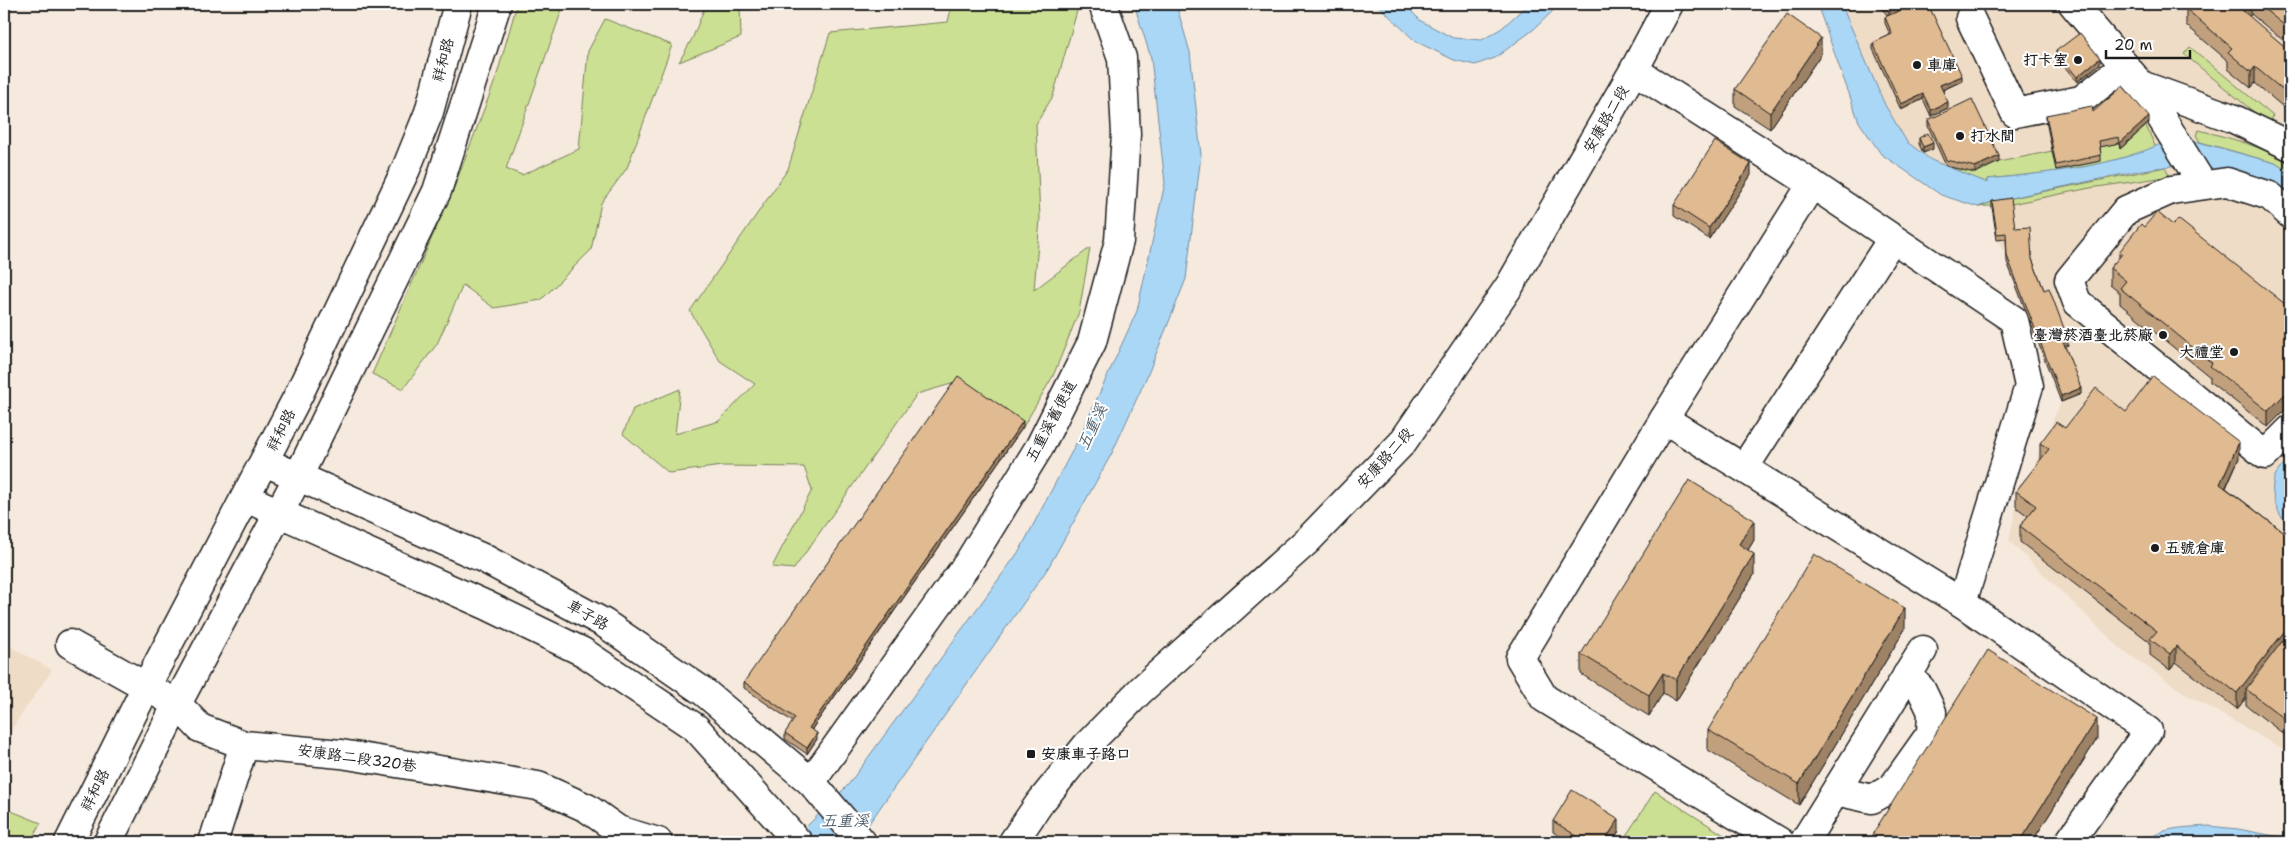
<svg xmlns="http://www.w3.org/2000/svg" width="2294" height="846" font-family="'Shantell Sans','LXGW WenKai TC',sans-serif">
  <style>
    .built { fill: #efdcc7 }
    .green { fill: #cce094; stroke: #747e58 }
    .water { fill: #abd7f7; stroke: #728c9f }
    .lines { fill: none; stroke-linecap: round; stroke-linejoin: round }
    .minor-casing { stroke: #1c1c1c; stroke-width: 31 }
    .major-casing { stroke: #1c1c1c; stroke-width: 31 }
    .minor { stroke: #fff; stroke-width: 28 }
    .major { stroke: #fff; stroke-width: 28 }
    .wall { fill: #c1a07d; stroke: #1c1c1c }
    .shaded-wall { fill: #9d8266; stroke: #1c1c1c }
    .building { fill: #e0ba91; stroke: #1c1c1c }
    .poi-dot { fill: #1c1c1c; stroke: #fff; stroke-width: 2 }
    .labels { text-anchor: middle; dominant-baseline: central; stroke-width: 4; stroke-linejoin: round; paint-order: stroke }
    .street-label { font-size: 15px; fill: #1c1c1c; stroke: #fff }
    .poi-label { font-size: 15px; font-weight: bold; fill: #1c1c1c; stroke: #fff; text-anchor: start }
    .water-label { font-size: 16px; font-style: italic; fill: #4e5d69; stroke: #fff }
  </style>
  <rect width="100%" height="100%" fill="#f6eade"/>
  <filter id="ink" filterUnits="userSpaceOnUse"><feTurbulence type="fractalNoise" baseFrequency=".02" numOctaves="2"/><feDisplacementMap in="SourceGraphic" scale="10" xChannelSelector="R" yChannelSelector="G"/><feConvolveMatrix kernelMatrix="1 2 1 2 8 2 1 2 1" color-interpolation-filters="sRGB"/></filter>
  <g filter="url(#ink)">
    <g class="built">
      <polygon points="1841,4 2290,4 2290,753 2189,696 2121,649 2009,541 2016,507 2061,402 2004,252 1997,240 1992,207 1968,176 1931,160 1907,142 1885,105"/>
      <polygon points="4,643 52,670 4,740"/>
    </g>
    <g class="green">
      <polygon points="517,4 564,4 506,169 522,175 579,149 588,51 605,19 672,45 627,168 601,203 591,250 541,300 494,308 463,285 437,344 403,389 372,374 455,185 496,78"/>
      <polygon points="706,4 740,4 741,37 679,62 693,37"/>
      <polygon points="952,4 1079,4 1053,96 1036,124 1040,219 1034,290 1090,248 1079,312 1053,376 1023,427 958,382 917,394 794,569 772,567 812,490 804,467 722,466 669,473 623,434 633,409 680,389 675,434 719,421 755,384 720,361 690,311 788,169 830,33 948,22"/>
      <polygon points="2190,47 2273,116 2267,123 2184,54"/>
      <polygon points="2146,126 2156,148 2098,165 2046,173 1988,179 1988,183 1968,176 1946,166 1975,173 1999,162 2052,151 2056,170 2101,161 2099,147 2119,143 2120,148"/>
      <path d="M 2199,130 C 2233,139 2260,145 2290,164 L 2290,173 L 2275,163 L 2200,142 L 2196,135 Z"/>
      <polygon points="2165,167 2169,175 2166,177 2090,188 2011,204 1978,207 1992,202"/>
      <polygon points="1655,791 1735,842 1622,842"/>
      <polygon points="4,808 41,823 30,842 4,842"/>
    </g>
    <g class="water">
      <polygon points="1134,4 1176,4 1190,52 1201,155 1186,279 1148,374 1112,453 1048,568 856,842 791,842 848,785 1020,550 1079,438 1137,311 1165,183 1151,58"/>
      <polygon points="1377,4 1404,4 1421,21 1453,38 1482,40 1502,28 1528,4 1560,4 1533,30 1495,58 1475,65 1454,60 1415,41"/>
      <path d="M 1817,4 L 1841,4 L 1885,105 L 1907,142 L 1931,160 L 1988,183 L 1988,179 C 2052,172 2120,167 2177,136 L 2275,163 L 2290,173 L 2290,198 L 2282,191 L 2250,174 L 2179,165 L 2142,170 L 1992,202 L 1978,207 L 1941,195 L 1881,154 L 1859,122 Z"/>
      <path d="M 2290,459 L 2290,527 C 2276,514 2266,488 2278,471 C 2281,467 2287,463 2290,459 Z"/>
      <path d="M 2208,826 L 2238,829 L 2290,839 L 2290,842 L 2145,842 C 2163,826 2185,828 2208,826 Z"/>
    </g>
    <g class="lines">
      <defs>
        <g id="minor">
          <polyline points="2073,4 2141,85 2232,118 2290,146"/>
          <polyline points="1970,18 2015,113 2081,100 2125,66"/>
          <polyline points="1634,70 1812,184 2014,320 2029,386 1962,603 1664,419 1520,658 1544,698 1780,842"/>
          <polyline points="2141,85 2203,185"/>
          <polyline points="2290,214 2270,196 2227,182 2171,190 2126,210 2069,280 2077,302 2265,455 2290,430"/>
          <polyline points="1664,419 1812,184"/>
          <polyline points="265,462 485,559 604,623 704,692 811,782 862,842"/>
          <polyline points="1744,468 1892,239"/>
          <polyline points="246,498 486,605 583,652 696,728 798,842"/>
          <polyline points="1962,603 2148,731 2069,842"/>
          <polyline points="70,644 177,704 200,728 244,745 341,754 538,786 587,808 618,830 658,842"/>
          <polyline points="811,782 968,563 1040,446 1092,342 1119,241 1126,134 1122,58 1103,4"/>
          <polyline points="1836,791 1872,799 1892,788 1931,733 1932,712 1921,689 1907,675"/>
          <polyline points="213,842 244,745"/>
          <polyline points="1804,842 1923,650"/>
        </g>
        <g id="major">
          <polyline points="69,842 147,685 299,394 406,169 429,112 458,4"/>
          <polyline points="108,842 177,704 298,477 437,191 497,4"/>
          <polyline points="1013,842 1039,804 1087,745 1141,690 1308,540 1402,443 1510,285 1634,70 1669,4"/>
        </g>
      </defs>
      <use href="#minor" class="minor-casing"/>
      <use href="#major" class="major-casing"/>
      <use href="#minor" class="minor"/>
      <use href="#major" class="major"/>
    </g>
    <g class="wall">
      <polygon points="1878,4 1906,4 1897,12 1962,81 1943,90 1948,108 1931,116 1923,99 1901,110 1873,49 1873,43 1890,35 1885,23 1885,17 1888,16"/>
      <polygon points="2190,4 2290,4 2290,46 2251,14 2249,17 2290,51 2289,112 2255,83 2251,88 2228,69 2228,61 2186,25 2186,9"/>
      <polygon points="2056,51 2100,64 2077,82 2056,56"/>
      <polygon points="1821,54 1770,129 1735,106 1735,89"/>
      <polygon points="2093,112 2149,123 2120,149 2119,143 2100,147 2101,155 2101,161 2056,170 2046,121 2046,115"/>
      <polygon points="1928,120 1999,162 1975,173 1946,166 1928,126"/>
      <polygon points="1919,138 1933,149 1923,153 1919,144"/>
      <polygon points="1751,175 1709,239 1674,216 1674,205"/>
      <polygon points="1992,201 2015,228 2032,259 2044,290 2068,345 2065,346 2081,394 2061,402 2007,262 2006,239 1997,240 1992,207"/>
      <polygon points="2173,225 2290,308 2268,427 2210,382 2210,377 2120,304 2120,293 2110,285 2110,268 2119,258 2119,252 2144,227"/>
      <polygon points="2126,412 2239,458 2226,488 2290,537 2290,739 2246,705 2246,698 2237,709 2176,662 2170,670 2150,655 2150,642 2020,542 2020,526 2028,516 2016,507 2016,491 2041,460 2040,459 2040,443 2065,428"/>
      <polygon points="1023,427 812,729 817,739 807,754 785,739 785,733 793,722 744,688 744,682"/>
      <polygon points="1754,540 1748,550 1754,575 1676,701 1663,693 1649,716 1581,674 1581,654"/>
      <polygon points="1905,629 1799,805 1708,750 1708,730"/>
      <polygon points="2097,739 2032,842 1872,842 1872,835"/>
      <polygon points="1553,821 1619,831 1612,842 1569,842 1553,832"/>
    </g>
    <g class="shaded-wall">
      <polygon points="1899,4 1906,4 1889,18 1889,12"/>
      <polygon points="2247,4 2251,4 2251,14 2242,26 2242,10"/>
      <polygon points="1821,38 1821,54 1770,129 1770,113"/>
      <polygon points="2100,58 2100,64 2077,82 2077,77"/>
      <polygon points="2255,67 2255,83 2251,88 2251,72"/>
      <polygon points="1962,76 1962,81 1940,91 1940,85"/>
      <polygon points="1923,94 1923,99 1901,110 1901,104"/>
      <polygon points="2290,94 2290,110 2289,112 2289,95"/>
      <polygon points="1948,102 1948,108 1931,116 1931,110"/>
      <polygon points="2149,117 2149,123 2120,149 2120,143"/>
      <polygon points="1933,143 1933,149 1923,153 1923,147"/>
      <polygon points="1999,156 1999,162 1975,173 1975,167"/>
      <polygon points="1751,164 1751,175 1709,239 1709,228"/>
      <polygon points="2068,339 2068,345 2063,347 2063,341"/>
      <polygon points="2081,388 2081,394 2061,402 2061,396"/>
      <polygon points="2290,389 2290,405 2268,427 2268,411"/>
      <polygon points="1023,421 1023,427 809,733 809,728"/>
      <polygon points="2239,442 2239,458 2220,500 2220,484"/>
      <polygon points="1754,520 1754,540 1739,565 1739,544"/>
      <polygon points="1754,554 1754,575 1676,701 1676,680"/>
      <polygon points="1905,608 1905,629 1799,805 1799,784"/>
      <polygon points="2290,624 2290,640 2246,689 2246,698 2237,709 2237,693"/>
      <polygon points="2176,646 2176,662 2170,670 2170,654"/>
      <polygon points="1663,673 1663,693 1649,716 1649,695"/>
      <polygon points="2097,719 2097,739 2032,842 2019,842"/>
      <polygon points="817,733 817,739 807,754 807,748"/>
      <polygon points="1619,819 1619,831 1612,842 1604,842"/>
    </g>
    <g class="building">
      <polygon points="1882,4 1899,4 1889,12"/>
      <polygon points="1914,4 1928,4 1962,76 1940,85 1948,102 1931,110 1923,94 1901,104 1873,43 1892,34 1885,17"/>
      <polygon points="2190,4 2247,4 2242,10 2290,51 2290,94 2289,95 2255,67 2251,72 2228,52 2232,48 2186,9"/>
      <polygon points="2258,4 2290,4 2290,30"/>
      <polygon points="1787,14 1821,38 1770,113 1735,89"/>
      <polygon points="2080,33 2100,58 2077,77 2056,51"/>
      <polygon points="2123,86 2149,117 2120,143 2119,137 2099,141 2101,155 2056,165 2046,115 2092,106 2093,112"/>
      <polygon points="1972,99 1999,156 1975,167 1946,160 1928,120"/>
      <polygon points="1928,133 1933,143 1923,147 1919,138"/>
      <polygon points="1715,141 1751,164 1709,228 1674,205"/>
      <polygon points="2011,198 2015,228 2030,227 2032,259 2044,290 2049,288 2068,339 2063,341 2081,388 2061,396 2007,256 2006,233 1997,234 1992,201"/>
      <polygon points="2157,212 2173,225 2178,219 2290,308 2290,389 2268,411 2210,366 2212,363 2120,288 2126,281 2110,268 2122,254 2119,252 2141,224 2144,227"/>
      <polygon points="958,376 1023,421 809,728 817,733 807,748 785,733 795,718 744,682"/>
      <polygon points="2153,376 2239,442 2220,484 2290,537 2290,624 2237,693 2176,646 2170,654 2150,639 2157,631 2020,526 2036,506 2016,491 2049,449 2040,443 2056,422 2065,428 2096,388 2126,412"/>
      <polygon points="1689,480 1754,520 1739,544 1754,554 1676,680 1663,673 1649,695 1581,654"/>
      <polygon points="1814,554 1905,608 1799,784 1708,730"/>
      <polygon points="2290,631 2290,723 2246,689"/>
      <polygon points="1988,650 2097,719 2019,842 1884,842 1872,835"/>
      <polygon points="1572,790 1619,819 1604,842 1586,842 1553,821"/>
    </g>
  </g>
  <g class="poi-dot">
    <circle cx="2078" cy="60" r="5"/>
    <circle cx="1917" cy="65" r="5"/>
    <circle cx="1960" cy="136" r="5"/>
    <circle cx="2163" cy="335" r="5"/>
    <circle cx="2234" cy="352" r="5"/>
    <circle cx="2155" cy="548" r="5"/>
    <rect x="1026" y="749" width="10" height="10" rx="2.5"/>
  </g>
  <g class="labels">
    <g class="street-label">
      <text transform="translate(443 60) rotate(-75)">祥和路</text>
      <text transform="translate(1606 119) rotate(-60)">安康路二段</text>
      <text transform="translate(1051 421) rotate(-62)">五重溪舊便道</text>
      <text transform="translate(281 430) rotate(-63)">祥和路</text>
      <text transform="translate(1385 458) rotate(-48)">安康路二段</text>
      <text transform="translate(588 615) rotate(30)">車子路</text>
      <text transform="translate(357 758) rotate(8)">安康路二段320巷</text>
      <text transform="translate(95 790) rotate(-63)">祥和路</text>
    </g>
    <g class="poi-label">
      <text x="2068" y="60" text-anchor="end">打卡室</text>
      <text x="1927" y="65">車庫</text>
      <text x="1970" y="136">打水間</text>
      <text x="2153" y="335" text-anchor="end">臺灣菸酒臺北菸廠</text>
      <text x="2224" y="352" text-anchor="end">大禮堂</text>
      <text x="2165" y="548">五號倉庫</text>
      <text x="1041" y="754">安康車子路口</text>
    </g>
    <g class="water-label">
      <text transform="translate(1092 427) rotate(-65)">五重溪</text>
      <text x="845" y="820">五重溪</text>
    </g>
  </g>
  <rect width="2294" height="846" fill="none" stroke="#fff" stroke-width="20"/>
  <rect x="10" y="10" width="2274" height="826" fill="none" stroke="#1c1c1c" stroke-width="2" filter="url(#ink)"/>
  <path d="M2106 50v8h84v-8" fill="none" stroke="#1c1c1c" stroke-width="2.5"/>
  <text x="2114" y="50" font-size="15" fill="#1c1c1c" stroke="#ffffff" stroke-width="4" paint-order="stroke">20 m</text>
</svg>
